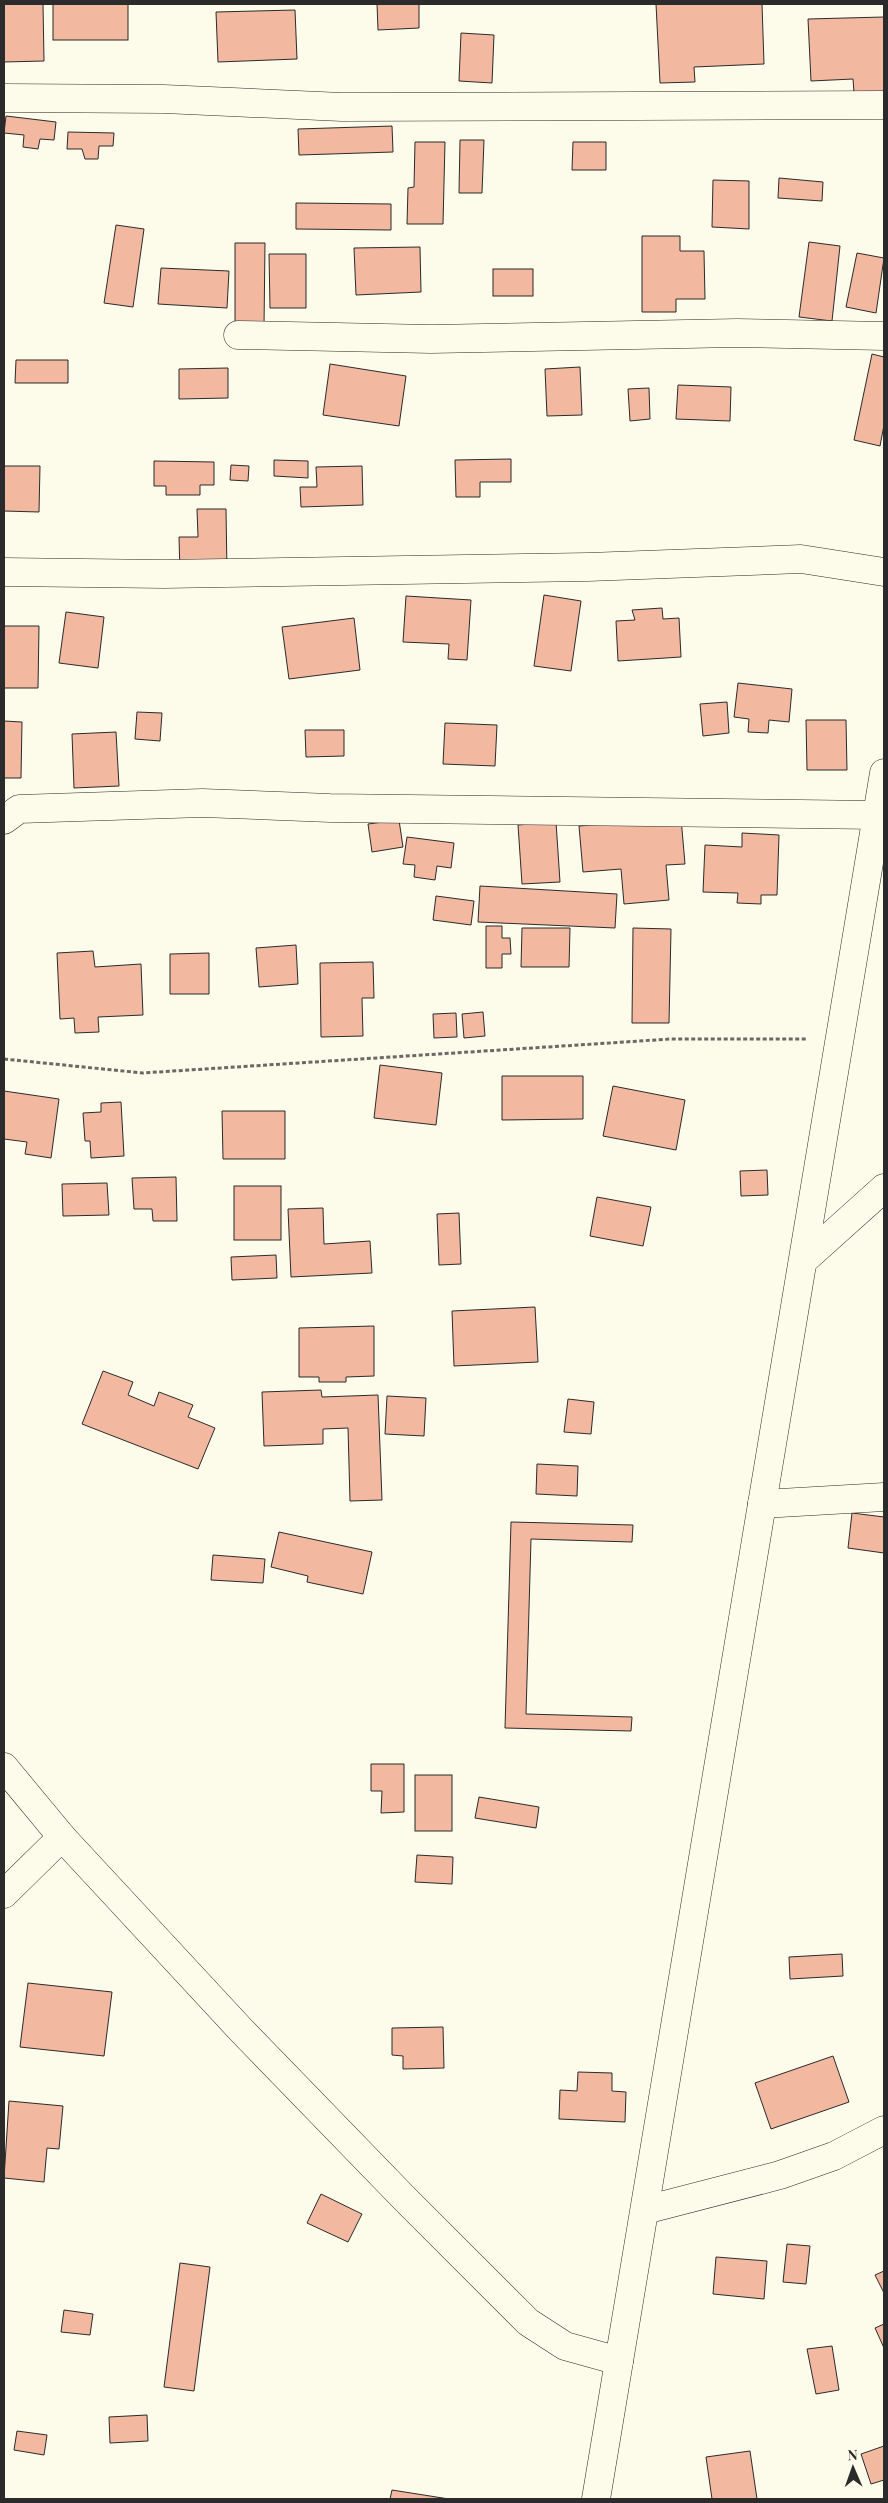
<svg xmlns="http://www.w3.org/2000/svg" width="888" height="2503" font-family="'Playfair Display',serif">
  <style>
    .building { fill: #f2b8a0; stroke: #2b2b2b }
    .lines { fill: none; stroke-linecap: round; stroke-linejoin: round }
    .minor-casing { stroke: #2b2b2b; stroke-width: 29 }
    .path { stroke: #6a6964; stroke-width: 3; stroke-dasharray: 4 2.5; stroke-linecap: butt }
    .minor { stroke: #fdfbea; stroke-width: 28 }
  </style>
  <rect width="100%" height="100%" fill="#fdfbea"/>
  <g class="building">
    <polygon points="4,4 43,4 44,61 4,62"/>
    <rect x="53" y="4" width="75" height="36"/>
    <polygon points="377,4 419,4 419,28 378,30"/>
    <polygon points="656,4 762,4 764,64 694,67 695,82 660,83"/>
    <polygon points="295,10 297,59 218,62 216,12"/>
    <polygon points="884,17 884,92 854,93 853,79 811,81 808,19"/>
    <polygon points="461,33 494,35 492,83 459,81"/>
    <polygon points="6,116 56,122 54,140 40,139 38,149 23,147 24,135 4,133"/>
    <polygon points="392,126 393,152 299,155 298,129"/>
    <polygon points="68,132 114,133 113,146 99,146 98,159 85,159 82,149 67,149"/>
    <polygon points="460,140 484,140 482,193 459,193"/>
    <polygon points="415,142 445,142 443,224 407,224 408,188 414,187"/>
    <polygon points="573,142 606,142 606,170 572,170"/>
    <polygon points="779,178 823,182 822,201 778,198"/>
    <polygon points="713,180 749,181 749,229 712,227"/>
    <polygon points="296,203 391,204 391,230 296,229"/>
    <polygon points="116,225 144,229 133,307 104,303"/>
    <polygon points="642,236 680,236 680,251 704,251 705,299 676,299 676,312 642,312"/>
    <polygon points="809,242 840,246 832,321 799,317"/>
    <polygon points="235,243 265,243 264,327 235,326"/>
    <polygon points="420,247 421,292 356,295 354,248"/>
    <polygon points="857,253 884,258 876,313 846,307"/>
    <polygon points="269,254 306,254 306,308 270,308"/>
    <polygon points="161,268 229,271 227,308 158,304"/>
    <rect x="493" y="269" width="40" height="27"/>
    <polygon points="872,354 884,357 884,425 880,446 854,440"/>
    <polygon points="16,360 68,360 68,383 15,383"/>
    <polygon points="330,364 406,376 399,426 323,415"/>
    <polygon points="580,367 582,415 547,416 545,369"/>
    <polygon points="228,368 228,398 179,399 179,369"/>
    <polygon points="678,385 731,387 730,421 676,419"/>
    <polygon points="649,388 650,419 630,421 628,389"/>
    <polygon points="511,459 511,482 480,482 480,497 456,497 455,460"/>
    <polygon points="274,460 308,461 308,478 274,476"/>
    <polygon points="154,461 214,462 214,485 200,485 200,495 166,495 166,486 154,486"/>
    <polygon points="231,465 249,466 248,481 230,480"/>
    <polygon points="4,466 40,466 39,512 4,511"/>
    <polygon points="362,466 363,505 301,507 300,487 317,487 316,467"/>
    <polygon points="197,509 226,509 227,572 180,573 179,537 198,537"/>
    <polygon points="544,595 581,601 571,671 534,666"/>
    <polygon points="406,596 471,600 467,660 448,659 449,644 403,642"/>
    <polygon points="662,608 663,619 679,618 681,657 618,661 616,621 635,620 632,610"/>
    <polygon points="66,612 104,617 98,668 59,663"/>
    <polygon points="354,618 360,670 289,679 282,627"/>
    <polygon points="4,626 39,626 38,688 4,688"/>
    <polygon points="738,683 792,689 789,722 769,720 768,733 748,732 749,719 734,717"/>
    <polygon points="727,702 729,733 703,736 700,704"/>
    <polygon points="137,712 162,713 160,741 135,739"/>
    <polygon points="806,720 846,720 847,770 807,770"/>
    <polygon points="4,721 22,722 21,778 4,778"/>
    <polygon points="445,723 497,725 495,766 443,764"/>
    <polygon points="305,730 344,730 344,756 306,757"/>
    <polygon points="116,732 119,786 74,788 72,734"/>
    <polygon points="681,818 685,864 666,865 669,900 624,904 621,869 583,872 579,826"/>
    <polygon points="399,820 403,847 372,852 368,824"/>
    <polygon points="556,822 560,882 522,884 518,825"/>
    <polygon points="742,833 779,835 777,895 761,895 761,904 737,903 738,893 703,892 705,845 742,847"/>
    <polygon points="407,837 454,843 451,868 437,866 435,880 414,877 415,865 403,864"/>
    <polygon points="480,886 617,894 615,928 478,922"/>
    <polygon points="436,896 474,901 471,925 433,920"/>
    <polygon points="486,926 502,926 502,938 510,938 511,954 502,954 502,968 486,968"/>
    <polygon points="522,928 570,928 569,967 521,967"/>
    <polygon points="633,928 671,929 669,1023 632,1023"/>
    <polygon points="296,945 298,984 259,987 256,948"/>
    <polygon points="93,951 95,967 141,964 143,1015 98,1017 99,1032 75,1033 74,1018 60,1019 57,953"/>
    <polygon points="209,953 209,994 170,994 170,954"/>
    <polygon points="373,962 374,998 362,998 363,1036 321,1037 320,963"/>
    <polygon points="483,1012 485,1036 464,1038 462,1014"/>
    <polygon points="456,1013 457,1037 434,1038 433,1014"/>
    <polygon points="380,1065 442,1073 436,1125 374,1118"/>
    <polygon points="502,1076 583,1076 583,1119 502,1120"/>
    <polygon points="613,1086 685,1100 676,1150 603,1136"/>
    <polygon points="4,1091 59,1099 51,1158 25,1154 27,1142 4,1139"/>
    <polygon points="121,1102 124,1156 91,1158 90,1141 85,1141 83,1113 101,1112 101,1103"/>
    <polygon points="222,1111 285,1111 285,1159 223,1159"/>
    <polygon points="767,1170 768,1195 741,1196 740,1171"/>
    <polygon points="176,1177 177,1221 153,1221 152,1209 134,1209 132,1178"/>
    <polygon points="107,1183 109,1215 63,1216 62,1184"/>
    <rect x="234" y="1186" width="47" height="54"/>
    <polygon points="597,1197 651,1207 643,1246 590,1236"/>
    <polygon points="323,1208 324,1244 370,1241 372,1273 291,1277 288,1209"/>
    <polygon points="459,1213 461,1264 439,1265 437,1214"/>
    <polygon points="276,1255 277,1278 232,1280 231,1257"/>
    <polygon points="535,1307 538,1362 454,1366 452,1311"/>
    <polygon points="374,1326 374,1376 346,1377 346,1382 319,1382 319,1377 299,1377 299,1328"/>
    <polygon points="103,1371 133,1382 128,1395 154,1406 159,1392 193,1405 188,1417 215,1428 198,1469 82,1424"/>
    <polygon points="321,1390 322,1397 378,1395 382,1500 350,1501 348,1428 323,1429 323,1444 264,1446 262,1392"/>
    <polygon points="387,1396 426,1398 424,1436 385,1434"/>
    <polygon points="568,1399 594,1402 591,1434 564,1432"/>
    <polygon points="537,1464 578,1466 577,1496 536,1494"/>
    <polygon points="852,1513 884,1517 884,1553 848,1548"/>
    <polygon points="511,1522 633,1525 632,1542 531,1539 526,1714 632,1717 631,1731 505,1728"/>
    <polygon points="279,1532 372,1552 363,1594 307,1582 308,1576 271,1567"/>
    <polygon points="213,1555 265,1559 263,1583 211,1580"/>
    <polygon points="371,1764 404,1764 404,1812 381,1813 382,1791 371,1791"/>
    <rect x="415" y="1775" width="37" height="56"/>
    <polygon points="479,1797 539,1807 536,1828 475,1818"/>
    <polygon points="417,1855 453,1857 452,1884 415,1882"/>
    <polygon points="842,1954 843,1976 790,1979 789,1957"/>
    <polygon points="28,1983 112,1992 104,2056 20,2047"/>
    <polygon points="443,2027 444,2068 403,2069 403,2056 392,2055 392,2028"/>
    <polygon points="833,2056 849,2102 771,2129 755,2083"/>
    <polygon points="578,2072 612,2073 612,2091 626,2092 625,2122 559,2119 560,2090 577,2091"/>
    <polygon points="9,2101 63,2106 59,2149 47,2148 44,2182 4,2178"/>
    <polygon points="321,2194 362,2214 348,2242 307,2223"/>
    <polygon points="787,2244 810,2246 806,2284 783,2282"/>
    <polygon points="716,2257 767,2261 764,2299 713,2294"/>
    <polygon points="180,2263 210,2267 194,2391 164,2387"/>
    <polygon points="884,2271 884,2293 875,2275"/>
    <polygon points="64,2310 93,2314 90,2335 61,2332"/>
    <polygon points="884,2324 884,2348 875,2328"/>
    <polygon points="832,2346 839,2390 816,2394 807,2349"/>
    <polygon points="147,2415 148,2441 110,2443 109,2417"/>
    <polygon points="17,2431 47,2435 44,2455 14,2450"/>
    <polygon points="884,2446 884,2480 871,2484 861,2454"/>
    <polygon points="750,2451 757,2499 712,2499 706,2457"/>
    <polygon points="392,2490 449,2499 390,2499"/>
  </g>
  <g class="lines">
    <defs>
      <g id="minor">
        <polyline points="4,98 164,99 342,107 884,105"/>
        <polyline points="238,335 431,339 737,333 884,336"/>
        <polyline points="4,572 164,574 588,567 801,559 884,572"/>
        <polyline points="4,820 19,809 202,803 330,808 876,815"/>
        <polyline points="805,1259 884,1188"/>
        <polyline points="762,1504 884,1497"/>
        <polyline points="4,1767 62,1837 242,2031 406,2200 528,2322 565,2346 619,2361"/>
        <polyline points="4,1894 62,1837"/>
        <polyline points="645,2210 780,2175 834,2156 884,2130"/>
        <polyline points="596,2499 884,773"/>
      </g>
    </defs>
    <use href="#minor" class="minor-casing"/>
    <polyline class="path" points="4,1059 143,1073 671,1039 806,1039"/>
    <use href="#minor" class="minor"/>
  </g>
  <rect width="888" height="2503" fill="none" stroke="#2b2b2b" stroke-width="10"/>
  <g transform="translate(853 2468) rotate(358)" stroke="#fdfbea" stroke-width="4" paint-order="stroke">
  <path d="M0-4L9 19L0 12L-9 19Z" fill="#2b2b2b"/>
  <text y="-8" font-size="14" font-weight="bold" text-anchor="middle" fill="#2b2b2b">N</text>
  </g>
</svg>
